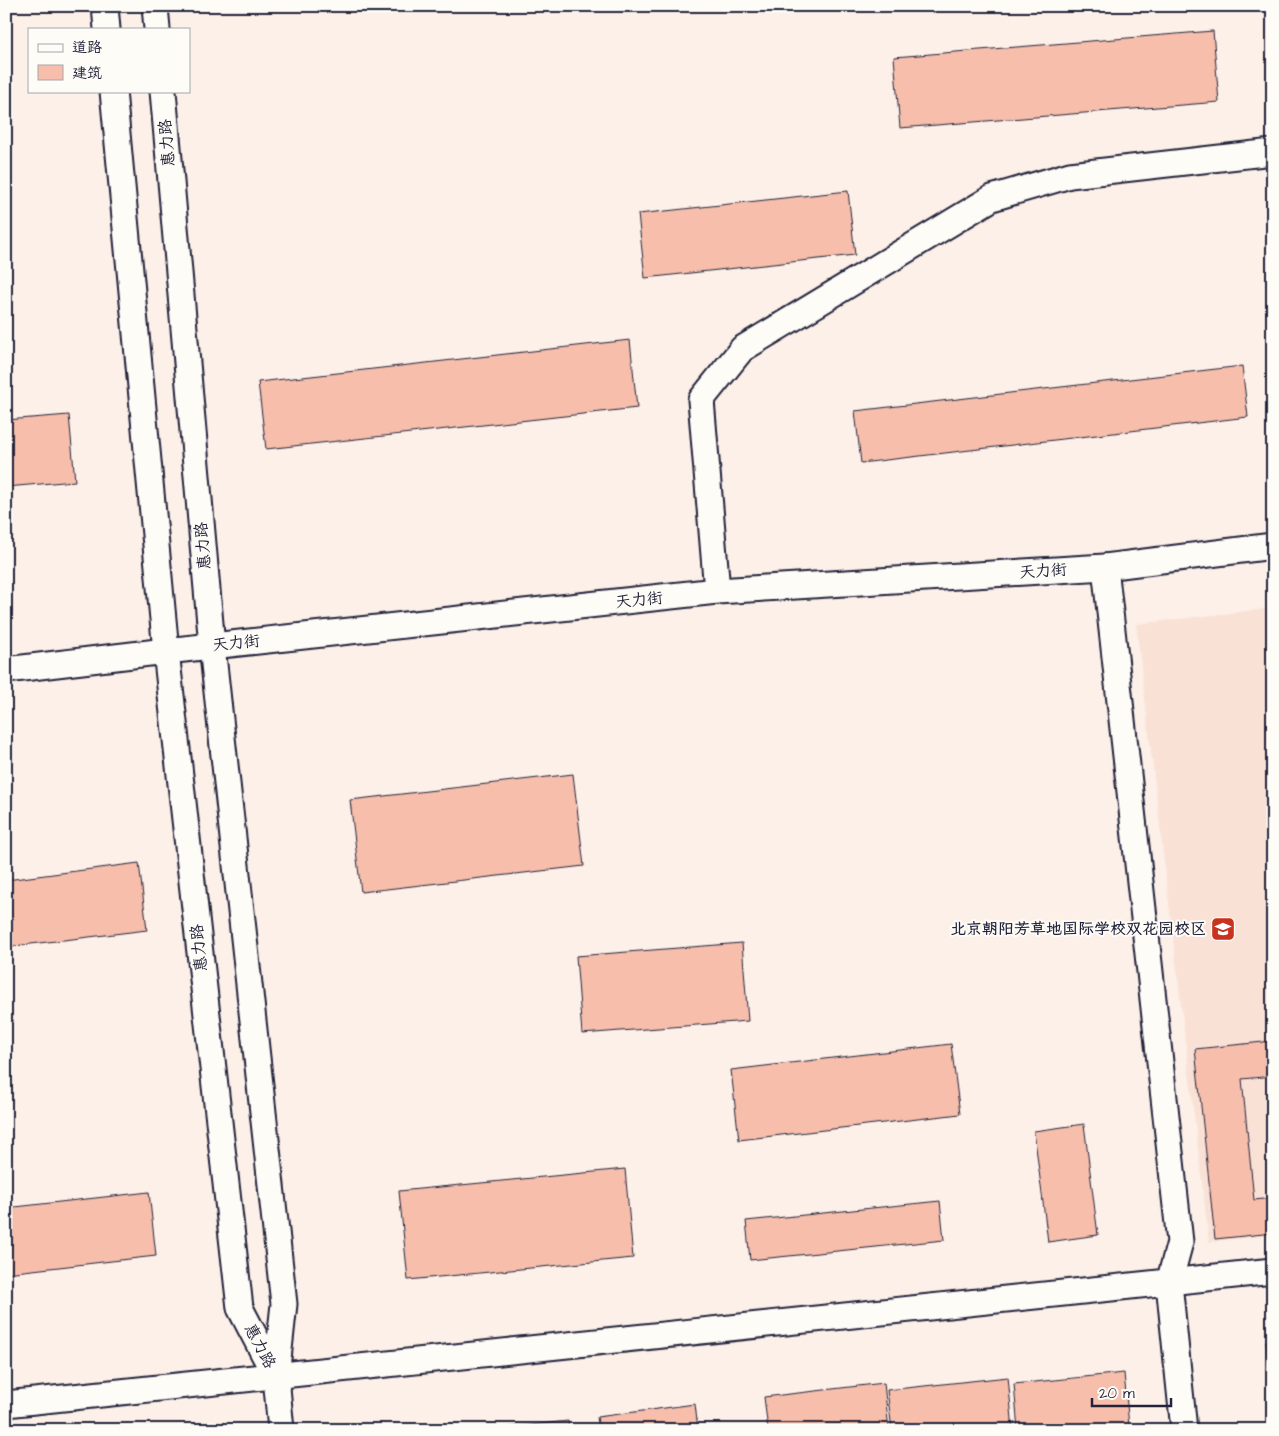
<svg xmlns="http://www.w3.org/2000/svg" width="1279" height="1436" font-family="'Architects Daughter','LXGW WenKai TC',sans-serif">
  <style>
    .built { fill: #fae1d6 }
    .building { fill: #f6beab; stroke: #22223b }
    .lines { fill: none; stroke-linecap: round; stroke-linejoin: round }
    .minor-casing { stroke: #22223b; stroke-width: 29 }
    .minor { stroke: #fdfcf7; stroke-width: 25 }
    .labels { text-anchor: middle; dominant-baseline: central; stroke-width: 4; stroke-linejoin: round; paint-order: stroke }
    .street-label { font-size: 16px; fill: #22223b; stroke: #fdfcf7 }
    .poi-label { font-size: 16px; font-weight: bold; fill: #22223b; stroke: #fdfcf7; text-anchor: end }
  </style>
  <rect width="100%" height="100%" fill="#fcf0e8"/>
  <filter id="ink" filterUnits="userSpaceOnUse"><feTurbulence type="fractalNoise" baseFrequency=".02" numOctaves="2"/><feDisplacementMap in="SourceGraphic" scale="10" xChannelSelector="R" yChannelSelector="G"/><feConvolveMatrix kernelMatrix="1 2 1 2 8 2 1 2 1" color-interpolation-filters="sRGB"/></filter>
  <g filter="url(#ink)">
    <polygon class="built" points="1273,608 1273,1235 1209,1242 1136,624"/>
    <g class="building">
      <polygon points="1213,31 1219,102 900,128 894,57"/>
      <polygon points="848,191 855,255 645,278 638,214"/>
      <polygon points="630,340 637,408 266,449 258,382"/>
      <polygon points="1242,366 1248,417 861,463 855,411"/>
      <polygon points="69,415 75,481 6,487 6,420"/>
      <polygon points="573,774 584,866 361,892 350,800"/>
      <polygon points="139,863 147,930 6,947 6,880"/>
      <polygon points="742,943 748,1021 582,1034 576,956"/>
      <polygon points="1273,1041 1273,1076 1242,1079 1254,1200 1273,1198 1273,1233 1215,1239 1195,1049"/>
      <polygon points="951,1044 960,1114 739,1140 731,1070"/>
      <polygon points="1084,1124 1098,1235 1048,1242 1034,1131"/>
      <polygon points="625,1169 633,1258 408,1280 399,1191"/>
      <polygon points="149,1192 156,1256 6,1273 6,1208"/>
      <polygon points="940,1201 944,1240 750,1260 746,1221"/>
      <polygon points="1266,1341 1273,1341 1273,1403 1272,1403"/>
      <polygon points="1124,1373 1129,1426 1088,1430 1018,1430 1014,1384"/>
      <polygon points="1008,1377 1013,1430 892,1430 887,1390"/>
      <polygon points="884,1383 889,1430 768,1430 764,1397"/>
      <polygon points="695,1404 698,1430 599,1430 597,1417"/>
      <polygon points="568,1421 569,1430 484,1430"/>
    </g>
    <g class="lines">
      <defs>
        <g id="minor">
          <polyline points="105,6 107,29"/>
          <polyline points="155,6 157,29"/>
          <polyline points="113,91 166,651 240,1308 276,1377"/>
          <polyline points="163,91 212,646 284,1304 276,1377 281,1430"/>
          <polyline points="1105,567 1180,1242 1169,1283 1184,1430"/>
          <polyline points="717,591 701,400 742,349 992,198 1070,175 1273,152"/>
          <polyline points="6,670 166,651 717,591 1105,567 1273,546"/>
          <polyline points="6,1404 1273,1271"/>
        </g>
      </defs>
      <use href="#minor" class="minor-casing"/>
      <use href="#minor" class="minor"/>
    </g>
  </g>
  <defs>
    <symbol id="school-square" viewBox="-11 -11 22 22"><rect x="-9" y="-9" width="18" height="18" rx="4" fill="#c8321e" stroke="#fdfcf7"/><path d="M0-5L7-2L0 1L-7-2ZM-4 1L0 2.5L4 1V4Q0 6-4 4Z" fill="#fff"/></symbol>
  </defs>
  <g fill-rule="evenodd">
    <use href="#school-square" x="1209" y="915" width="28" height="28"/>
  </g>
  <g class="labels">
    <g class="street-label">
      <text transform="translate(167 143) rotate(-95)">惠力路</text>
      <text transform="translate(203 546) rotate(-95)">惠力路</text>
      <text transform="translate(1043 571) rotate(-4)">天力街</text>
      <text transform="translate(639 600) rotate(-6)">天力街</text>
      <text transform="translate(236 643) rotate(-6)">天力街</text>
      <text transform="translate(199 948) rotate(-96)">惠力路</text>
      <text transform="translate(260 1346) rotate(62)">惠力路</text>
    </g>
    <g class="poi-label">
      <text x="1206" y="929">北京朝阳芳草地国际学校双花园校区</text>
    </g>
  </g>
  <rect width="1279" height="1436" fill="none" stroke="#fdfcf7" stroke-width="25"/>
  <rect x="12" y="12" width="1254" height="1411" fill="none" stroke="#22223b" stroke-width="2" filter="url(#ink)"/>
  <rect x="28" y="28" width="162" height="65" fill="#fdfcf7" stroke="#a5a5ac"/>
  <rect x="38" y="44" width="25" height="8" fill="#fdfcf7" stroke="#a5a5ac"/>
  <text x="72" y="52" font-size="15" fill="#22223b">道路</text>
  <rect x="38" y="65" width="25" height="15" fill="#f6beab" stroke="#a5a5ac"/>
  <text x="72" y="78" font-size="15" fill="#22223b">建筑</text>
  <path d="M1092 1398v8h79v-8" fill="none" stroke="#22223b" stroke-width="2.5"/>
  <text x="1099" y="1398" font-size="15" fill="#22223b" stroke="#fdfcf7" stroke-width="4" paint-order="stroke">20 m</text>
</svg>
